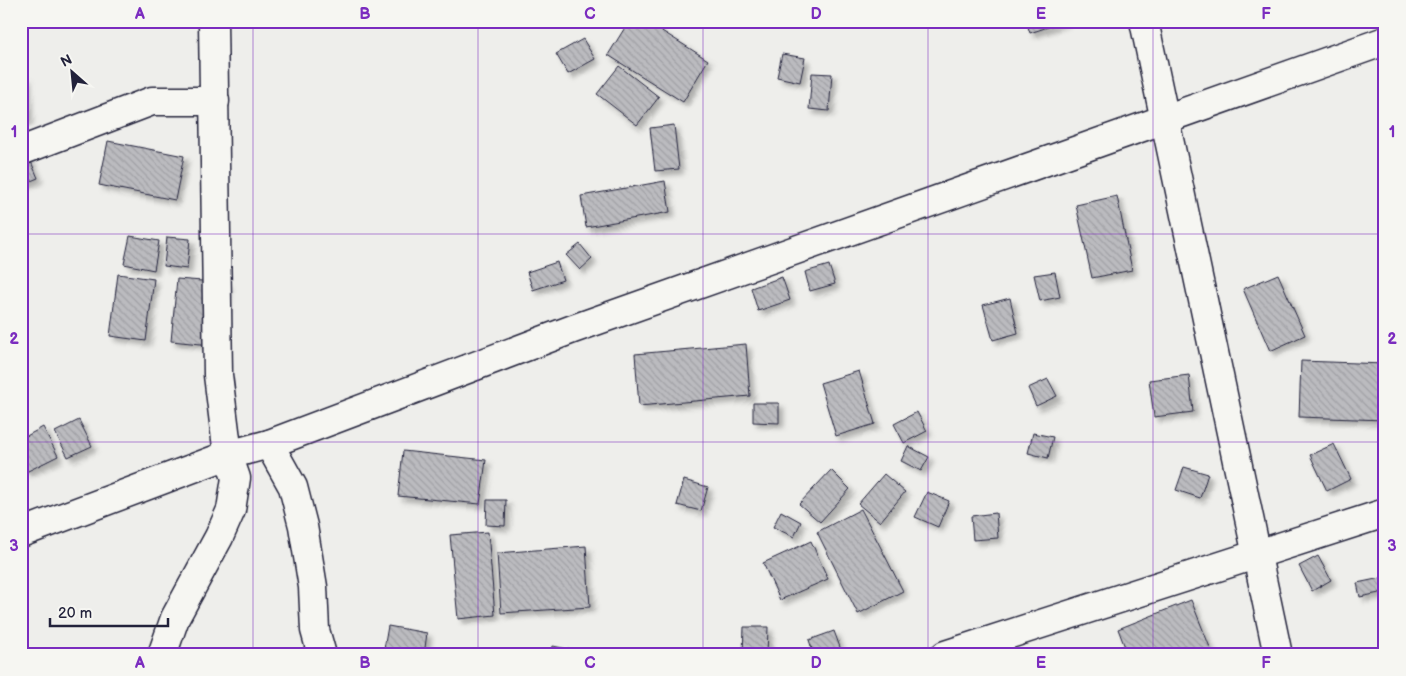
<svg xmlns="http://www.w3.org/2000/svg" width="1406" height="676" font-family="'Balsamiq Sans',sans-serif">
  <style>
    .building { fill: url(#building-back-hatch); stroke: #22223b; filter: url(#shadow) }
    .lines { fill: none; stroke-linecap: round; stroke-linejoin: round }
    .minor-casing { stroke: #22223b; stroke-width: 31 }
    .minor { stroke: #f6f6f2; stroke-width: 28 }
    .grid { fill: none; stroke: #7b2cbf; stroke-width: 1; stroke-opacity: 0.55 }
    .neatline { fill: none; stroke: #7b2cbf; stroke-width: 2 }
    .grid-label { font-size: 16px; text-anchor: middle; font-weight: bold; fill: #7b2cbf }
  </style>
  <defs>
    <pattern id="building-back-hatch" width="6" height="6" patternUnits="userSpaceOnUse" patternTransform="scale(1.25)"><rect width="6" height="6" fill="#bbbbbf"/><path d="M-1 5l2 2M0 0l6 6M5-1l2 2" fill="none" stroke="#a0a0a5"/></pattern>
    <filter id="shadow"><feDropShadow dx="4.5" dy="4.5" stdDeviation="2.5" flood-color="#0004"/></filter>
  </defs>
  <rect width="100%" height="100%" fill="#eeeeeb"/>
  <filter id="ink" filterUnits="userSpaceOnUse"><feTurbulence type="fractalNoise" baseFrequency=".02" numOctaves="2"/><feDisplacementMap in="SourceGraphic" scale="10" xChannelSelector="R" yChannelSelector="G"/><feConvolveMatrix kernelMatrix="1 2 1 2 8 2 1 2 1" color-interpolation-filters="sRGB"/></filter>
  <g filter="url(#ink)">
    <g class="building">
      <polygon points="629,21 646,21 708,60 683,102 608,55"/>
      <polygon points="1026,21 1066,21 1030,33"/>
      <polygon points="583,39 595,59 568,74 556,54"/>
      <polygon points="782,54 805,58 800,82 777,77"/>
      <polygon points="619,66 659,97 637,125 597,94"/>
      <polygon points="812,73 832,74 829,111 809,109"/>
      <polygon points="21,77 26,77 28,120 21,121"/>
      <polygon points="674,125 679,169 655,171 650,128"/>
      <polygon points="108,141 184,156 175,200 99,185"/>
      <polygon points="29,157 38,178 21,185 21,160"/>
      <polygon points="665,181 670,212 586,227 581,196"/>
      <polygon points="1117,196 1132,270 1092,278 1076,205"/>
      <polygon points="130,236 159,241 154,270 124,264"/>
      <polygon points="167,237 190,239 187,269 164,266"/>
      <polygon points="580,244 592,259 580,270 566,255"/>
      <polygon points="557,262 563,280 533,290 527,272"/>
      <polygon points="829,265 835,284 810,291 805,272"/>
      <polygon points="1055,272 1060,297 1040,301 1034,275"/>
      <polygon points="118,274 154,279 146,341 110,336"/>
      <polygon points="1278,274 1305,335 1270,351 1243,289"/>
      <polygon points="782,277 790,300 758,311 751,288"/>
      <polygon points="177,279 227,283 221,346 171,341"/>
      <polygon points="1010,298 1018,333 993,340 983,305"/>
      <polygon points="746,344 750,396 639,406 635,354"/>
      <polygon points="1301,361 1385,364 1385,420 1299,417"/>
      <polygon points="859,371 875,424 836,436 820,383"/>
      <polygon points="1189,375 1193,412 1154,417 1149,380"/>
      <polygon points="1048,379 1057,396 1036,406 1028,388"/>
      <polygon points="753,403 779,403 779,423 753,422"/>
      <polygon points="917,412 927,431 904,443 894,424"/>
      <polygon points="79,420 92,446 68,457 55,432"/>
      <polygon points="43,427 58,456 26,472 21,464 21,439"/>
      <polygon points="1033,433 1053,437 1048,458 1028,453"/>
      <polygon points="1334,444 1351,479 1327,491 1310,455"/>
      <polygon points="908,446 929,457 921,471 901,461"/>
      <polygon points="403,451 486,460 480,504 398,496"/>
      <polygon points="1184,467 1208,474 1200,498 1176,490"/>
      <polygon points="831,470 850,489 820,522 799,504"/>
      <polygon points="884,474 905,492 880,522 858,504"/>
      <polygon points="684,480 708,487 701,511 677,505"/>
      <polygon points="927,492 949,501 938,527 915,517"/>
      <polygon points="487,500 506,500 505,526 486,525"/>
      <polygon points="861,509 903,591 858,614 817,532"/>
      <polygon points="781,511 801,522 794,537 773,527"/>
      <polygon points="996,513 998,538 973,540 971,516"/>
      <polygon points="488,532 495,615 458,619 450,535"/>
      <polygon points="811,541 828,579 780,600 763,563"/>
      <polygon points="586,546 590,607 501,613 497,553"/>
      <polygon points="1318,556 1331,580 1312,591 1299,566"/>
      <polygon points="1381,578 1384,592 1360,597 1357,583"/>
      <polygon points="1191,600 1213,655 1128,655 1118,629"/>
      <polygon points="388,626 427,633 424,655 384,649"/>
      <polygon points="744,627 768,627 767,655 743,654"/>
      <polygon points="834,631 841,650 828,655 814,655 809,640"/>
      <polygon points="553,646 586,653 585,655 551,655"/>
    </g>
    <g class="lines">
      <defs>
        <g id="minor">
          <polyline points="1144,21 1278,655"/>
          <polyline points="21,151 152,101 215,101"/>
          <polyline points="269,444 293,487 303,526 313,587 315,630 322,655"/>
          <polyline points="21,533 228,455 269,444 573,329 1385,41"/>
          <polyline points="162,655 175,618 219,537 231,510 236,478 228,455 218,375 213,21"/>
          <polyline points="945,655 1385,513"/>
        </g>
      </defs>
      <use href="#minor" class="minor-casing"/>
      <use href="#minor" class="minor"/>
    </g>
  </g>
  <path class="grid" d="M 253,21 L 253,655M 478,21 L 478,655M 703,21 L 703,655M 928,21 L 928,655M 1153,21 L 1153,655M 21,234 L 1385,234M 21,442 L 1385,442"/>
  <rect width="1406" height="676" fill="none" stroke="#f6f6f2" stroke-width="55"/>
  <g transform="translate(72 72) rotate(333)" stroke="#f6f6f2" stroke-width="4" paint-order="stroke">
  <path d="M0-4L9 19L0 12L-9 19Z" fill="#22223b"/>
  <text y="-8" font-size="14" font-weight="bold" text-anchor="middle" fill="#22223b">N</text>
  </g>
  <path d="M50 618v8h118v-8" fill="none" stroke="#22223b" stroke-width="2.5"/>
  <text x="58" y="618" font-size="15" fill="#22223b" stroke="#f6f6f2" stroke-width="4" paint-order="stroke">20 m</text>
  <rect x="28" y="28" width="1350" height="620" class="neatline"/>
  <g class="grid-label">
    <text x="140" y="19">A</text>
    <text x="365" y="19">B</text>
    <text x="590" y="19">C</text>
    <text x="816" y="19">D</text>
    <text x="1041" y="19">E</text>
    <text x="1266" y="19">F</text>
    <text x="14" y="137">1</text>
    <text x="1392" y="137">1</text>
    <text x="14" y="344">2</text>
    <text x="1392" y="344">2</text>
    <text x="14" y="551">3</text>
    <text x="1392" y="551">3</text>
    <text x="140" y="668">A</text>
    <text x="365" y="668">B</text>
    <text x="590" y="668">C</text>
    <text x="816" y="668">D</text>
    <text x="1041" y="668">E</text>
    <text x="1266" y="668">F</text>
  </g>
</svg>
